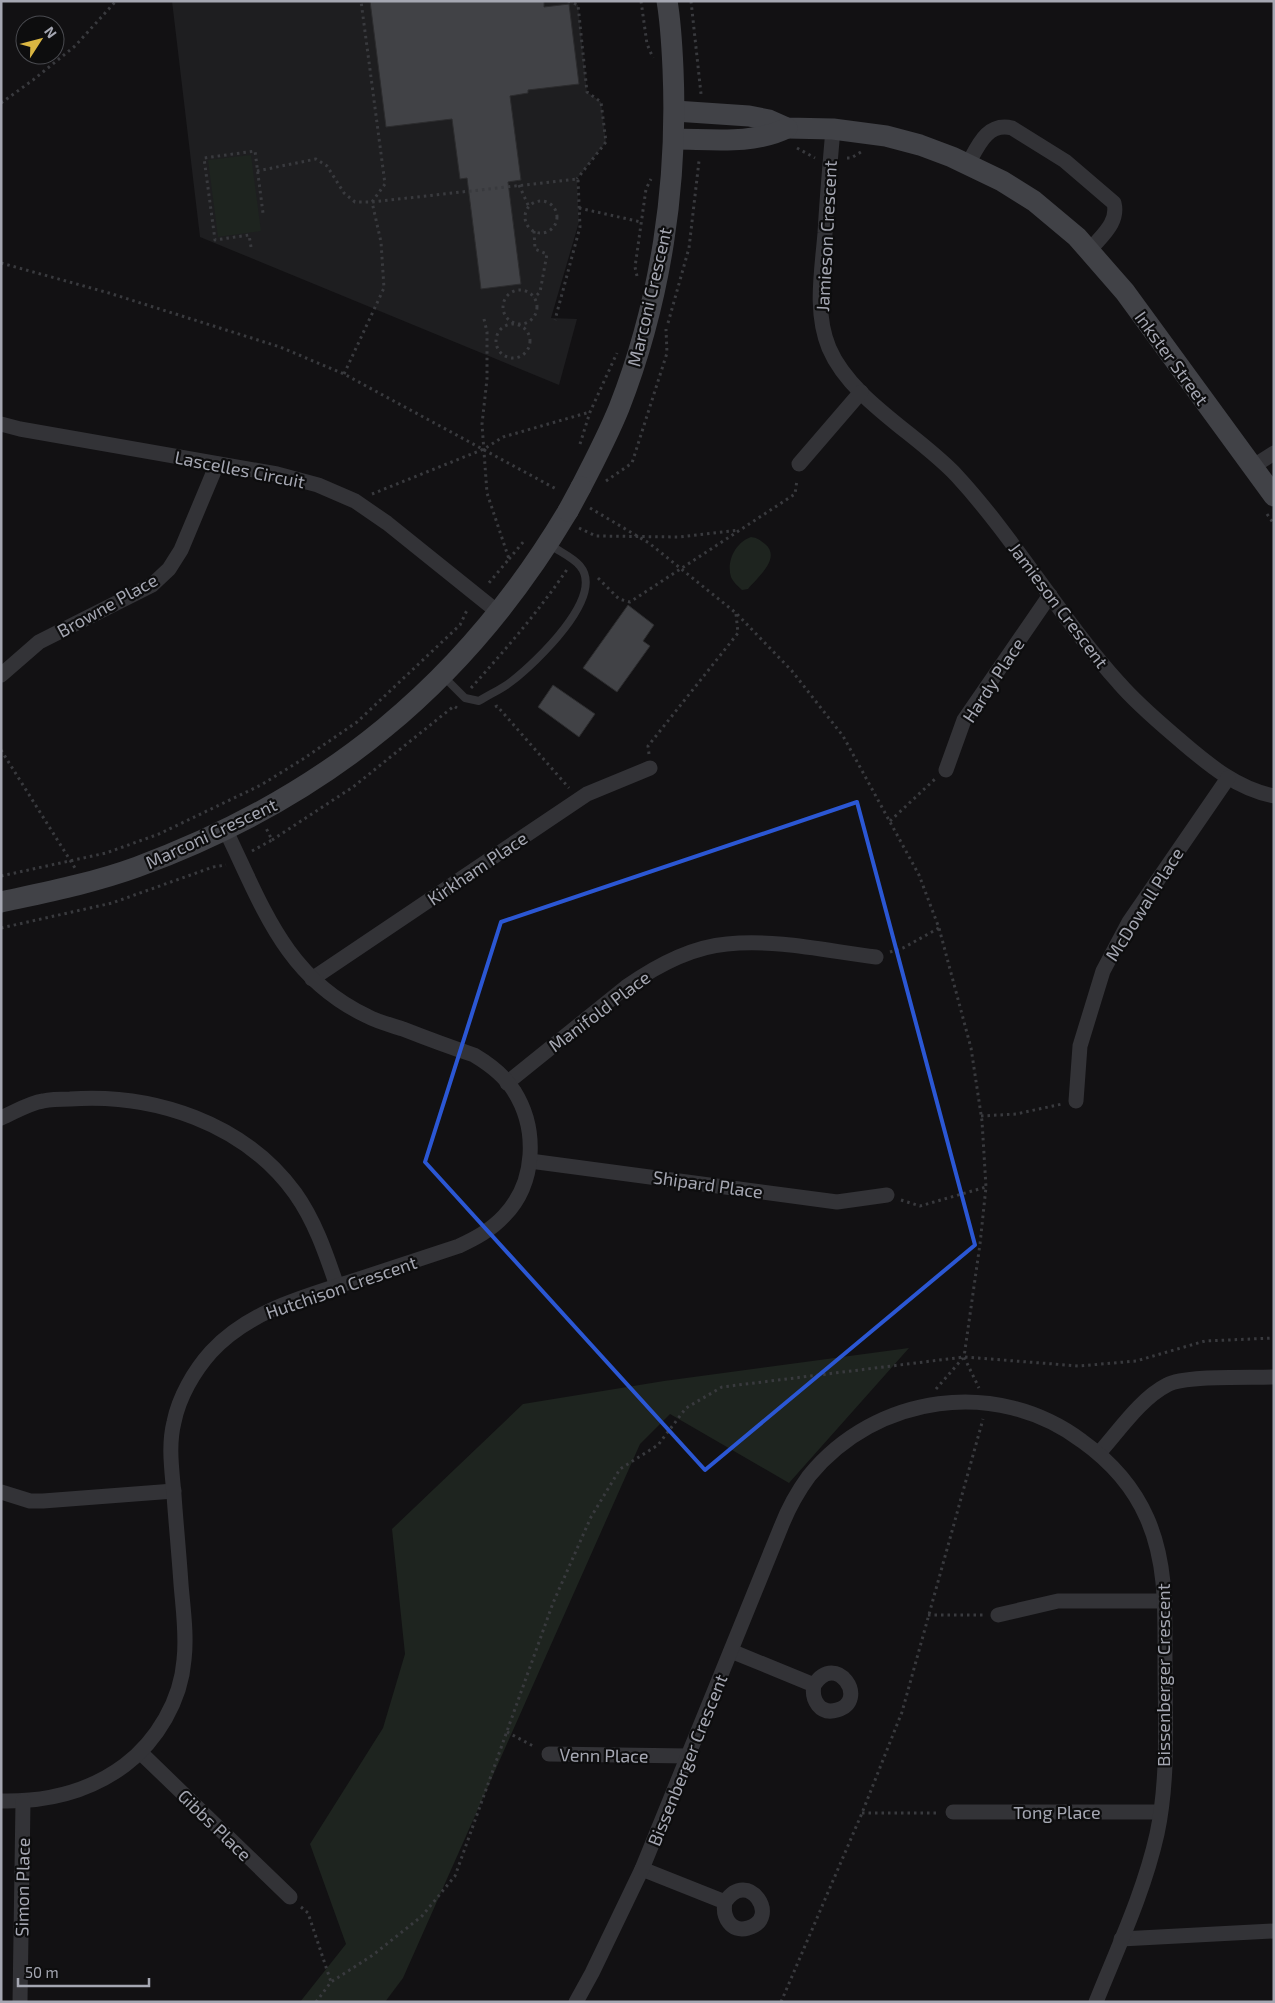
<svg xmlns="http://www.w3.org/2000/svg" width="1275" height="2003" font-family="'Exo 2',sans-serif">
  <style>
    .built { fill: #1e1e20 }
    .green { fill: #1e241f }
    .building { fill: #414246; stroke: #2c2c2e }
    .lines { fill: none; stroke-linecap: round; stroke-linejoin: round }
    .path { stroke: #393a3e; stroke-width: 3; stroke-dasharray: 2.5 4; stroke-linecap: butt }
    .lane { stroke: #333337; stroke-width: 8 }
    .street { stroke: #333337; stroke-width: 15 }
    .secondary { stroke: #414247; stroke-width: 21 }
    .secondary-bridge { stroke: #414247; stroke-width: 21 }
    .marked { fill: none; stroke: #2b57d4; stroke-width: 4; stroke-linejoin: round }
    .labels { text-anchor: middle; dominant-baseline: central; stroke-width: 4.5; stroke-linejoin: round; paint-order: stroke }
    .street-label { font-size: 18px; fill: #a5a7b2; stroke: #0d0d0e }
  </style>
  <rect width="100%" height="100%" fill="#121113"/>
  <polygon class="built" points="172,1 570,1 578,5 587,92 601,102 606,142 577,179 579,222 551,318 577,319 559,385 200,237"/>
  <g class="green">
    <polygon points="251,155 261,231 218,237 208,160"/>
    <path d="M 751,537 C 758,538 760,540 765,544 C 782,558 757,578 748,589 L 742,590 C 738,586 733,582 731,577 C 726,561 736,542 751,537 Z"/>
    <polygon points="909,1348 789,1483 670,1414 640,1444 403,1978 385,2002 300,2002 346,1944 310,1844 383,1728 405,1654 392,1529 523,1404 664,1381"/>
  </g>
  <g class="building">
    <polygon points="370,1 544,1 544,7 569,4 579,84 528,90 528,93 510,96 521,180 508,182 521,284 481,289 467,178 460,179 452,119 386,127"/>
    <polygon points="628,605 654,625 643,641 650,646 617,692 583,668"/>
    <polygon points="553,685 595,714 579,737 538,707"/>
  </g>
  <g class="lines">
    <g class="path">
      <polyline points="568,1 578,5 587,92 601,102 606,142 577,179"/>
      <polyline points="641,1 647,44 653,58"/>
      <polyline points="691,1 701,94"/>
      <polyline points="1,103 33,80 75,46 116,1"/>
      <polyline points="797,148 815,158"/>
      <polyline points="847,158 851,158 861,152"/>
      <polyline points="257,171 316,159 327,166 344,193 355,202 372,202 578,179 580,227 555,320"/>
      <polyline points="519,185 529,207"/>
      <circle cx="541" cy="217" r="16"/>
      <polyline points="579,208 641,222"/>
      <polyline points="534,231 535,249 547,254 540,292 534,298"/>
      <polyline points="251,247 249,235 215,240 204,158 255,151 263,213"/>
      <polyline points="1,263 109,293 280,347 344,374 558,490"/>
      <polyline points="637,276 635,267 646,189 651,179"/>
      <circle cx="520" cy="307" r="17"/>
      <polyline points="484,319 487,332 487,379 482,424 487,493 509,559 488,584"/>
      <polyline points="668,323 689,248 699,161 701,159"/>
      <circle cx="513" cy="341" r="17"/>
      <polyline points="344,374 384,288 381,242 372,202 385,184 361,1"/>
      <polyline points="580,444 590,412 617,353"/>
      <polyline points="606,481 632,463 667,353 666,329"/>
      <polyline points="372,494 484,449 503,437 590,412"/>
      <polyline points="590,508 649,543 736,613 792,671 843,736 919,875 939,928 971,1048 982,1121 986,1187 980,1244 964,1357 979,1388"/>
      <polyline points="1267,514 1274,524"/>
      <polyline points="579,528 596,536 679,537 739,530"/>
      <polyline points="509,559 524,541"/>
      <polyline points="598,578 619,599 630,602 795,494 797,480"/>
      <path d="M 471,688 C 506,649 539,611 568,568"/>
      <polyline points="495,707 497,706 569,788"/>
      <polyline points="1,750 75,868"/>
      <polyline points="649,754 648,746 738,633 736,614"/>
      <polyline points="890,821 935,779"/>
      <polyline points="272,840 353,787 454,706 457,708"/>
      <polyline points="252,851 272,840 266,828"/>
      <polyline points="1,876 106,853 159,834 261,785 303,759 357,722 460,625 468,608"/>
      <polyline points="1,928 112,903 213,867 226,865"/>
      <polyline points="890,952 903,948 939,928"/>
      <polyline points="981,1116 1016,1114 1062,1104"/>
      <polyline points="901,1200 920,1206 986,1187"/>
      <polyline points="936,1389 963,1358"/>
      <polyline points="928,1615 983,1615"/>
      <polyline points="507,1732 535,1747"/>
      <polyline points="862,1813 939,1813"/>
      <polyline points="301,1907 308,1913 331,1982"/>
      <polyline points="316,2002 331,1982 373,1955 422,1916 455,1876 553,1603 591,1517 620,1469 658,1445 686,1408 722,1387 964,1357 1079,1366 1136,1361 1205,1341 1274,1338"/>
      <polyline points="781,2002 862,1813 902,1712 983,1419"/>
    </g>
    <path class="lane" d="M 443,676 L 465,698 L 479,701 C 490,694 502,689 512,681 C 535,663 606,597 580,566 C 573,557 558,551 549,544"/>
    <g class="street">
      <path d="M 833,129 C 830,164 827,198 825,233 C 822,270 814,312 829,348 C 851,400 919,435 957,476 C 1016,540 1060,618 1119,683 C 1138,705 1160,723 1182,742 C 1210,766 1238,789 1274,796"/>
      <path d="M 968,164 C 978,146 987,122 1012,128 L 1065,161 L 1114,203 C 1119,223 1101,236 1090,250"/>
      <polyline points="1,424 20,429 277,474 318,485 355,501 387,523 499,613"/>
      <polyline points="799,464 861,392"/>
      <polyline points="1252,467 1274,453"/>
      <polyline points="1,675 39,642 152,585 169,569 181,550 217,464"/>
      <polyline points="946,770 964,720 1050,595"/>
      <polyline points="312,979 587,794 650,768"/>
      <path d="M 507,1083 L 626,987 C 656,966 691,947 727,944 C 777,939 827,951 876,957"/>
      <polyline points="1076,1101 1080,1046 1103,971 1129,922 1228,778"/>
      <path d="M 1,1118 C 15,1112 29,1103 43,1101 C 52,1099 61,1099 70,1099 C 154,1093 244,1123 295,1193 C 315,1221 326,1254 337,1286"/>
      <polyline points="530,1161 837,1202 887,1195"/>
      <path d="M 1099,1453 C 1118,1432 1141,1398 1167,1385 C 1185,1375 1250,1378 1274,1377"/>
      <polyline points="1,1492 30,1501 43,1501 174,1491"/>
      <polyline points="998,1615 1058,1601 1165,1601"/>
      <path d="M 731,1651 L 814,1685 C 836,1650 870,1701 837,1710 C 820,1715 811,1700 814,1685"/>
      <polyline points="141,1753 290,1897"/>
      <polyline points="549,1754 688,1756"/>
      <path d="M 1,1801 C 46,1802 89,1792 125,1765 C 157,1741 181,1700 184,1660 C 187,1635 183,1609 181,1584 C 179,1554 176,1524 174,1495 C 172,1470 168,1446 174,1422 C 179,1397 194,1371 211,1352 C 248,1312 300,1298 350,1282 C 387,1270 423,1258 459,1246 C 476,1238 491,1230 504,1216 C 536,1183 538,1129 514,1091 C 505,1076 489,1064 474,1055 C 450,1047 426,1038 403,1029 C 391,1025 378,1022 367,1016 C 285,977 263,907 226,831"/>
      <polyline points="953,1812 1160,1812"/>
      <path d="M 642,1869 L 725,1902 C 748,1867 782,1919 748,1928 C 731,1933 722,1917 725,1902"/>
      <polyline points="1121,1939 1274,1931"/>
      <polyline points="20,2002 23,1801"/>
      <path d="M 576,2002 L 592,1973 L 642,1869 L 781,1527 C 788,1509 798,1491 809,1476 C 876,1394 997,1377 1082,1441 C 1110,1461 1133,1486 1147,1518 C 1167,1563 1165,1612 1165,1660 C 1165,1717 1169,1778 1157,1834 C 1144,1892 1118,1947 1096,2002"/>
    </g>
    <g class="secondary">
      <polyline points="675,111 749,116 769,120 787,128 833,129 886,136 920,145 952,157 1002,181 1034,201 1077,237 1125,292 1274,496"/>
      <path d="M 674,139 C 710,139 754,145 787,128"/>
      <path d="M 581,487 C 594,462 608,435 619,408 C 661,301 678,184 673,69 C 672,47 671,24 667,1"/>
      <path d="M 1,902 C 47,892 93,883 137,867 C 325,798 465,684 568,511"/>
    </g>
    <polyline class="secondary-bridge" points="568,511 581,487"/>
  </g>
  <path class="marked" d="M 857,802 L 975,1245 L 705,1470 L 425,1162 L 501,922 Z"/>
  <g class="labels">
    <g class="street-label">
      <text transform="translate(826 236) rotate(-87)">Jamieson Crescent</text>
      <text transform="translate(649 297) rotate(-77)">Marconi Crescent</text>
      <text transform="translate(1172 358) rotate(54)">Inkster Street</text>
      <text transform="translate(240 469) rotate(11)">Lascelles Circuit</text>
      <text transform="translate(107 605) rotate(-29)">Browne Place</text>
      <text transform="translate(1059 605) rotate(53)">Jamieson Crescent</text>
      <text transform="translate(993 680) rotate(-57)">Hardy Place</text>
      <text transform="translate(211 833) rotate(-25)">Marconi Crescent</text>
      <text transform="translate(477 868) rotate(-34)">Kirkham Place</text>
      <text transform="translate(1144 904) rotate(-58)">McDowall Place</text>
      <text transform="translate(599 1011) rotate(-37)">Manifold Place</text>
      <text transform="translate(708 1184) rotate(8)">Shipard Place</text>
      <text transform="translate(341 1287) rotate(-19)">Hutchison Crescent</text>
      <text transform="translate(1163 1675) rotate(-90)">Bissenberger Crescent</text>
      <text transform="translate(604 1755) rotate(1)">Venn Place</text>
      <text transform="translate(687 1760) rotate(-68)">Bissenberger Crescent</text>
      <text x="1057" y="1812">Tong Place</text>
      <text transform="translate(215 1825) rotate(44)">Gibbs Place</text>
      <text transform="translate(22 1887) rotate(-89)">Simon Place</text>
    </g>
  </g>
  <rect width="1275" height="2003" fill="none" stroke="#a5a7b2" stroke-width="5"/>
  <g transform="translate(40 40) rotate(54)"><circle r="24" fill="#0d0d0e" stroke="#4a4b50"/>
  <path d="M0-4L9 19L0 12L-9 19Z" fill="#dab642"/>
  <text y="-8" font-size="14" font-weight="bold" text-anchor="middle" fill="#a5a7b2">N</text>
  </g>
  <path d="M18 1978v8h131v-8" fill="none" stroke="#a5a7b2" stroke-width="2.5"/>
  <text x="25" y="1978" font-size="15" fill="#a5a7b2" stroke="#0d0d0e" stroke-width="4" paint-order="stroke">50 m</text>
</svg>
